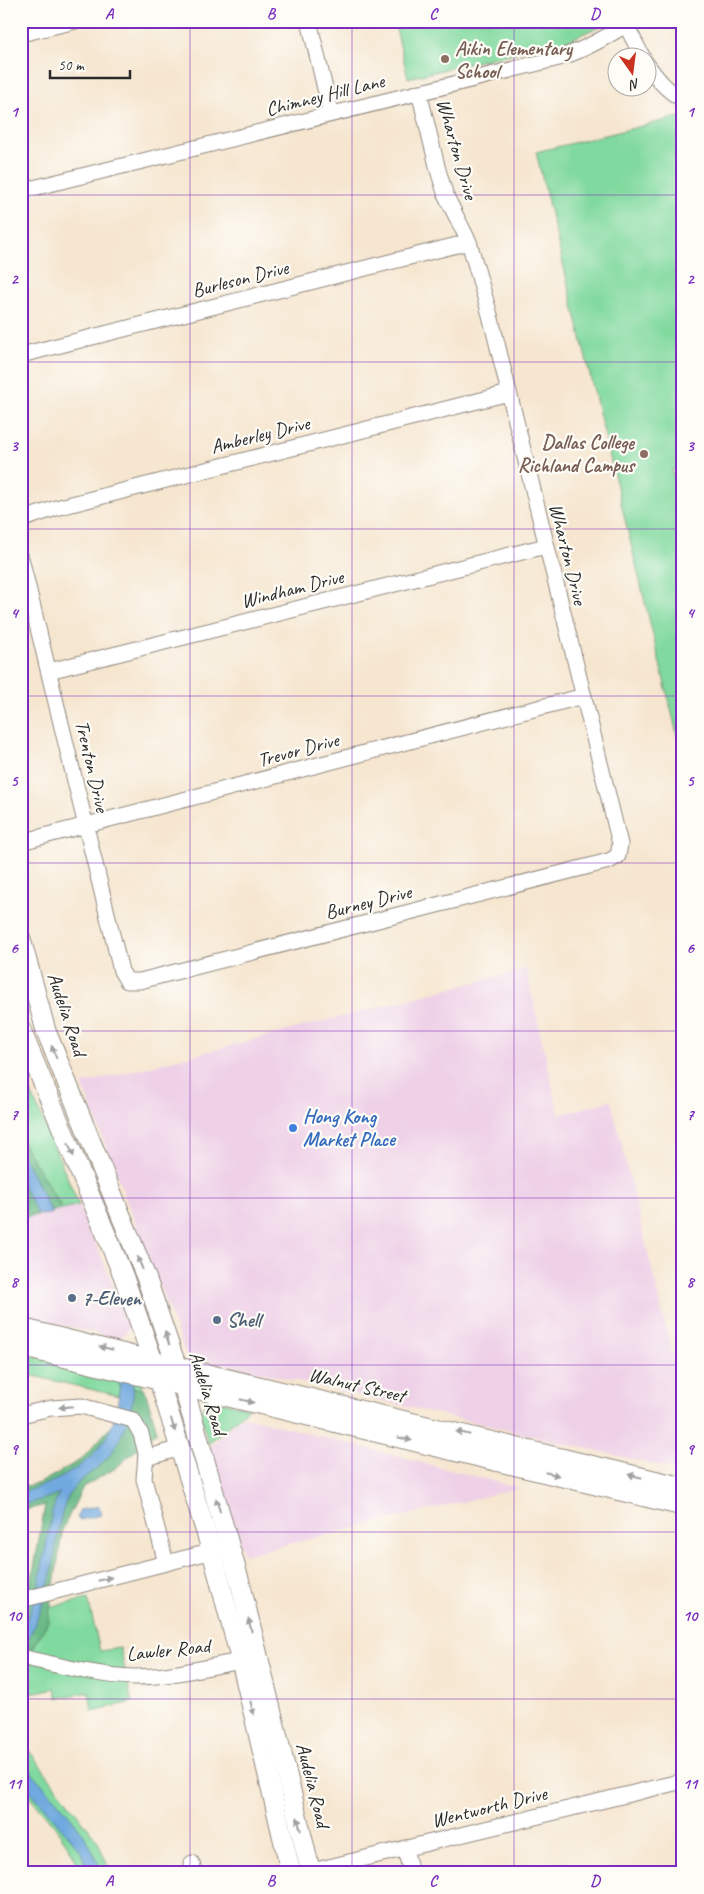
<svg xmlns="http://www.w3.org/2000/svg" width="704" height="1894" font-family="Caveat,sans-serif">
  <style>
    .built { fill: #eed0e7 }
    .green { fill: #80d99e; stroke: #568264 }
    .forest { fill: #68b985; stroke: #4a7258 }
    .water { fill: #70a9df; stroke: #4e6a85 }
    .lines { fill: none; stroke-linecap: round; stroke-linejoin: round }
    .minor-casing { stroke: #90887e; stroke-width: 17 }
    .major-casing { stroke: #90887e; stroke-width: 21 }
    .minor { stroke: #fff; stroke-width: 15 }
    .major { stroke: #fff; stroke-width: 19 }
    .oneway { fill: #a0a0a0 }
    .grid { fill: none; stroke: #7b2cbf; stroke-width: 1; stroke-opacity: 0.55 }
    .education-dot { fill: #8d6e63; stroke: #fdfcf7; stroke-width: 2 }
    .shop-dot { fill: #3f7fe0; stroke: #fdfcf7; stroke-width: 2 }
    .service-dot { fill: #5c6f8a; stroke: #fdfcf7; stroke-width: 2 }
    .labels { text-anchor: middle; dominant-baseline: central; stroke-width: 4.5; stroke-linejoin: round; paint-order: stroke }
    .education-label { font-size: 20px; font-weight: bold; fill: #785e54; stroke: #fdfcf7; text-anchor: start }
    .street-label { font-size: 20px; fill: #2b2b2b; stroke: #fdfcf7 }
    .shop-label { font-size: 20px; font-weight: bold; fill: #366cbe; stroke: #fdfcf7; text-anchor: start }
    .service-label { font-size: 20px; font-weight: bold; fill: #4e5e75; stroke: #fdfcf7; text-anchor: start }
    .neatline { fill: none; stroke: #7b2cbf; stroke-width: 2 }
    .grid-label { font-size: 16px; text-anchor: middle; font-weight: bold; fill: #7b2cbf }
  </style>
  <rect width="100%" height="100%" fill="#fdfcf7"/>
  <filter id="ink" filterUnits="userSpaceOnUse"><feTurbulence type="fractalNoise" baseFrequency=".02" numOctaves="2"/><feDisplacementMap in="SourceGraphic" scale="10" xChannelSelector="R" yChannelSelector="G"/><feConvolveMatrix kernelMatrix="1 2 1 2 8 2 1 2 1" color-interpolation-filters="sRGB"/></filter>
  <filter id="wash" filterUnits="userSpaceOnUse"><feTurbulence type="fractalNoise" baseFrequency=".0096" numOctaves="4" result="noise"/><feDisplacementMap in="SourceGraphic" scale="20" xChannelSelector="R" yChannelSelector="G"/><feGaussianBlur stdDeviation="1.12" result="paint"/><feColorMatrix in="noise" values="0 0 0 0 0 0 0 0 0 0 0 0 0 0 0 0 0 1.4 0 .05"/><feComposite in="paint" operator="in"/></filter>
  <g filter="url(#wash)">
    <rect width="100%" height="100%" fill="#f6e6d0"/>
    <g class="built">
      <polygon points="526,969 559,1115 611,1100 683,1398 683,1471 186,1355 82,1084"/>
      <polygon points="79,1205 131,1327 119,1339 21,1315 21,1219"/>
      <polygon points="242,1416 519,1488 244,1555 208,1448"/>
    </g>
    <g class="green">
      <polygon points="394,21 607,21 605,24 569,40 408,78"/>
      <polygon points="683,116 683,467 672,470 683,517 683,759 536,152"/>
      <polygon points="25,1078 79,1205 21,1219 21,1079"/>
      <polygon points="21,1353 141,1383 145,1402 21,1373"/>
      <polygon points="208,1399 249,1408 208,1444 200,1411"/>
      <polygon points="88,1599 100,1651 120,1648 132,1702 92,1711 89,1692 58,1698 55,1688 21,1695 21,1613"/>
      <path d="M 21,1740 L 97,1840 L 111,1873 L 81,1873 C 69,1839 44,1814 21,1788 Z"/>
    </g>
    <g class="forest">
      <polygon points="21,1140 61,1207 21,1217"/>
      <polygon points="123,1385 145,1390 157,1431 116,1468 83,1487 63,1528 48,1622 33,1648 21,1645 21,1616 32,1579 45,1505 21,1511 21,1487 40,1483 82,1459 115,1422"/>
    </g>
    <g class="water">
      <polygon points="21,1151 52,1214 38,1215 21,1182"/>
      <path d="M 121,1375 L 133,1380 C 133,1387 134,1395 132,1403 C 127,1425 117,1451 99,1466 C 87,1476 74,1484 67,1499 C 57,1522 57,1546 52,1570 C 46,1599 36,1626 21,1652 L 21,1630 L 31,1610 L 38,1589 L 52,1512 L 59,1493 L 44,1499 L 21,1505 L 21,1492 C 60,1483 99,1461 113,1422 C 118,1407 119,1391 121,1375 Z"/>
      <polygon points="99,1506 102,1515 79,1520 77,1518 80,1510"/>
      <path d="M 21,1760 C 50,1796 89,1828 101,1873 L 89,1873 L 80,1850 L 21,1780 Z"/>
    </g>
  </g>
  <g filter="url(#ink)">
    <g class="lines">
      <defs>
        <g id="minor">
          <polyline points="309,21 331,114"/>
          <polyline points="624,21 643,58"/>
          <polyline points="21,34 76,21"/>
          <path d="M 646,63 C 656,77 667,92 683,99"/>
          <path d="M 21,191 L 559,58 C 585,50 608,36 632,21"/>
          <polyline points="21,355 469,242"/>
          <polyline points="21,520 56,508 509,393"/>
          <polyline points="21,558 121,971 127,981 140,981 609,861 618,856 620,844 490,315 469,242 446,196 438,170 419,92"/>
          <polyline points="49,671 546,546"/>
          <polyline points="21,842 584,696"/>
          <polyline points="21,1415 51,1408 81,1406 133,1420 141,1434 146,1454 144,1479 166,1563"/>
          <polyline points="146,1458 180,1448"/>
          <polyline points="21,1600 221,1549"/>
          <path d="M 21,1657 C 57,1665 98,1676 135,1677 C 170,1677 206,1667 241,1661 L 251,1662"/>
          <polyline points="405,1848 411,1873"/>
          <polyline points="192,1863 194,1873"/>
          <polyline points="304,1873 683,1781"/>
        </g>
        <g id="major">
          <polyline points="21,939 46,1031 146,1277 183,1385 241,1586 311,1873"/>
          <polyline points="21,1030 123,1275 153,1361 212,1552 241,1661 291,1873"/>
          <polyline points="21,1328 153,1361 683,1487"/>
          <polyline points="21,1347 683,1506"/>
        </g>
      </defs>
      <use href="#minor" class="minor-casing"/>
      <use href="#major" class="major-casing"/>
      <use href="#minor" class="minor"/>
      <use href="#major" class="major"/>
    </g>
    <defs><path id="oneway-solid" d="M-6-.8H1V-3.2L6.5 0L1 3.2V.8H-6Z" transform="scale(1.25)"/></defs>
    <g class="oneway">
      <use href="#oneway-solid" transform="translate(54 1052) rotate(-111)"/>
      <use href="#oneway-solid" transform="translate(71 1150) rotate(67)"/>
      <use href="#oneway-solid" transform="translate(140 1263) rotate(-112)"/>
      <use href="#oneway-solid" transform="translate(167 1338) rotate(-109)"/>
      <use href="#oneway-solid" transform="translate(106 1348) rotate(-166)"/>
      <use href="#oneway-solid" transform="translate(247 1401) rotate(14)"/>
      <use href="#oneway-solid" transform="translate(66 1407) rotate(175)"/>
      <use href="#oneway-solid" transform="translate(173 1425) rotate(73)"/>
      <use href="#oneway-solid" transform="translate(463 1433) rotate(-167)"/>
      <use href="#oneway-solid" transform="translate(405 1439) rotate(13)"/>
      <use href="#oneway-solid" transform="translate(552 1474) rotate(13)"/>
      <use href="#oneway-solid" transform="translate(635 1476) rotate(-167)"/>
      <use href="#oneway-solid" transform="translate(218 1505) rotate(-107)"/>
      <use href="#oneway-solid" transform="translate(105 1579) rotate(-14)"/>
      <use href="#oneway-solid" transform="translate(250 1625) rotate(-104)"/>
      <use href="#oneway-solid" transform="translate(252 1708) rotate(77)"/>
      <use href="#oneway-solid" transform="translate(299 1824) rotate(-104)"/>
    </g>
  </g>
  <path class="grid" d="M 190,21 L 190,1873M 352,21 L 352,1873M 514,21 L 514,1873M 21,195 L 683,195M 21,362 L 683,362M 21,529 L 683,529M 21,696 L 683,696M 21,863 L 683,863M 21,1031 L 683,1031M 21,1198 L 683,1198M 21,1365 L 683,1365M 21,1532 L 683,1532M 21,1699 L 683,1699"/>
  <g class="education-dot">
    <circle cx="445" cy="59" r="5"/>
    <circle cx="644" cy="454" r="5"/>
  </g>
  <circle class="shop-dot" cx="293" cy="1128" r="5"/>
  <g class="service-dot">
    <circle cx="72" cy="1298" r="5"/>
    <circle cx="217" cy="1320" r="5"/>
  </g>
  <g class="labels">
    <g class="education-label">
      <text x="455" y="48">Aikin Elementary<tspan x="455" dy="23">School</tspan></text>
      <text x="634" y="442" text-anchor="end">Dallas College<tspan x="634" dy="23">Richland Campus</tspan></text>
    </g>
    <g class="street-label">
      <text transform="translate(325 95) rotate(-14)">Chimney Hill Lane</text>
      <text transform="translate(457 149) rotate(74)">Wharton Drive</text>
      <text transform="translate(240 279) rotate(-14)">Burleson Drive</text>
      <text transform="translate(260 435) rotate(-14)">Amberley Drive</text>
      <text transform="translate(568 554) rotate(76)">Wharton Drive</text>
      <text transform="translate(292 589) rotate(-14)">Windham Drive</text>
      <text transform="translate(298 750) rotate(-15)">Trevor Drive</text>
      <text transform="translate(92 766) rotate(77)">Trenton Drive</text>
      <text transform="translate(368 902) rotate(-14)">Burney Drive</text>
      <text transform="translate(67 1014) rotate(72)">Audelia Road</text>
      <text transform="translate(357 1385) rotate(13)">Walnut Street</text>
      <text transform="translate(208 1393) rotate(73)">Audelia Road</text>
      <text transform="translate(168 1650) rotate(-6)">Lawler Road</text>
      <text transform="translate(313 1785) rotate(76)">Audelia Road</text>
      <text transform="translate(489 1807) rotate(-14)">Wentworth Drive</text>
    </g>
    <g class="shop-label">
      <text x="303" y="1116">Hong Kong<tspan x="303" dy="23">Market Place</tspan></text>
    </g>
    <g class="service-label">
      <text x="82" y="1298">7-Eleven</text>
      <text x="227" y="1320">Shell</text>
    </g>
  </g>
  <rect width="704" height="1894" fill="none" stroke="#fdfcf7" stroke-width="55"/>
  <g transform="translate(632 72) rotate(166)"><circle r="24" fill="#fdfcf7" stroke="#a9a8a5"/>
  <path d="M0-4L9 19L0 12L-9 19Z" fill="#c8321e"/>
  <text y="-8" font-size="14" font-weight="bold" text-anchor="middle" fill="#2b2b2b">N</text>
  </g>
  <path d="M50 70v8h80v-8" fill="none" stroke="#2b2b2b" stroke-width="2.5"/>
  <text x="58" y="70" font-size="15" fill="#2b2b2b" stroke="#fdfcf7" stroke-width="4" paint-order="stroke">50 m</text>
  <rect x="28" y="28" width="648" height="1838" class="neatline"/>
  <g class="grid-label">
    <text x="109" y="19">A</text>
    <text x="271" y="19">B</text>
    <text x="433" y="19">C</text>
    <text x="595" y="19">D</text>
    <text x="14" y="117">1</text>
    <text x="690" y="117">1</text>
    <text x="14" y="284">2</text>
    <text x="690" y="284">2</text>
    <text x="14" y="451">3</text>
    <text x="690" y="451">3</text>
    <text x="14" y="618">4</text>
    <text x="690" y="618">4</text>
    <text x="14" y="786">5</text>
    <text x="690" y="786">5</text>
    <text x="14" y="953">6</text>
    <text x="690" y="953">6</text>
    <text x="14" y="1120">7</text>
    <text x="690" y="1120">7</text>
    <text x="14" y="1287">8</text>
    <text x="690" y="1287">8</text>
    <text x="14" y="1454">9</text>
    <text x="690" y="1454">9</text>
    <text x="14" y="1621">10</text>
    <text x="690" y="1621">10</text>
    <text x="14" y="1789">11</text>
    <text x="690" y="1789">11</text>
    <text x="109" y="1886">A</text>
    <text x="271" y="1886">B</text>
    <text x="433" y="1886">C</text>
    <text x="595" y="1886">D</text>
  </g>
</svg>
